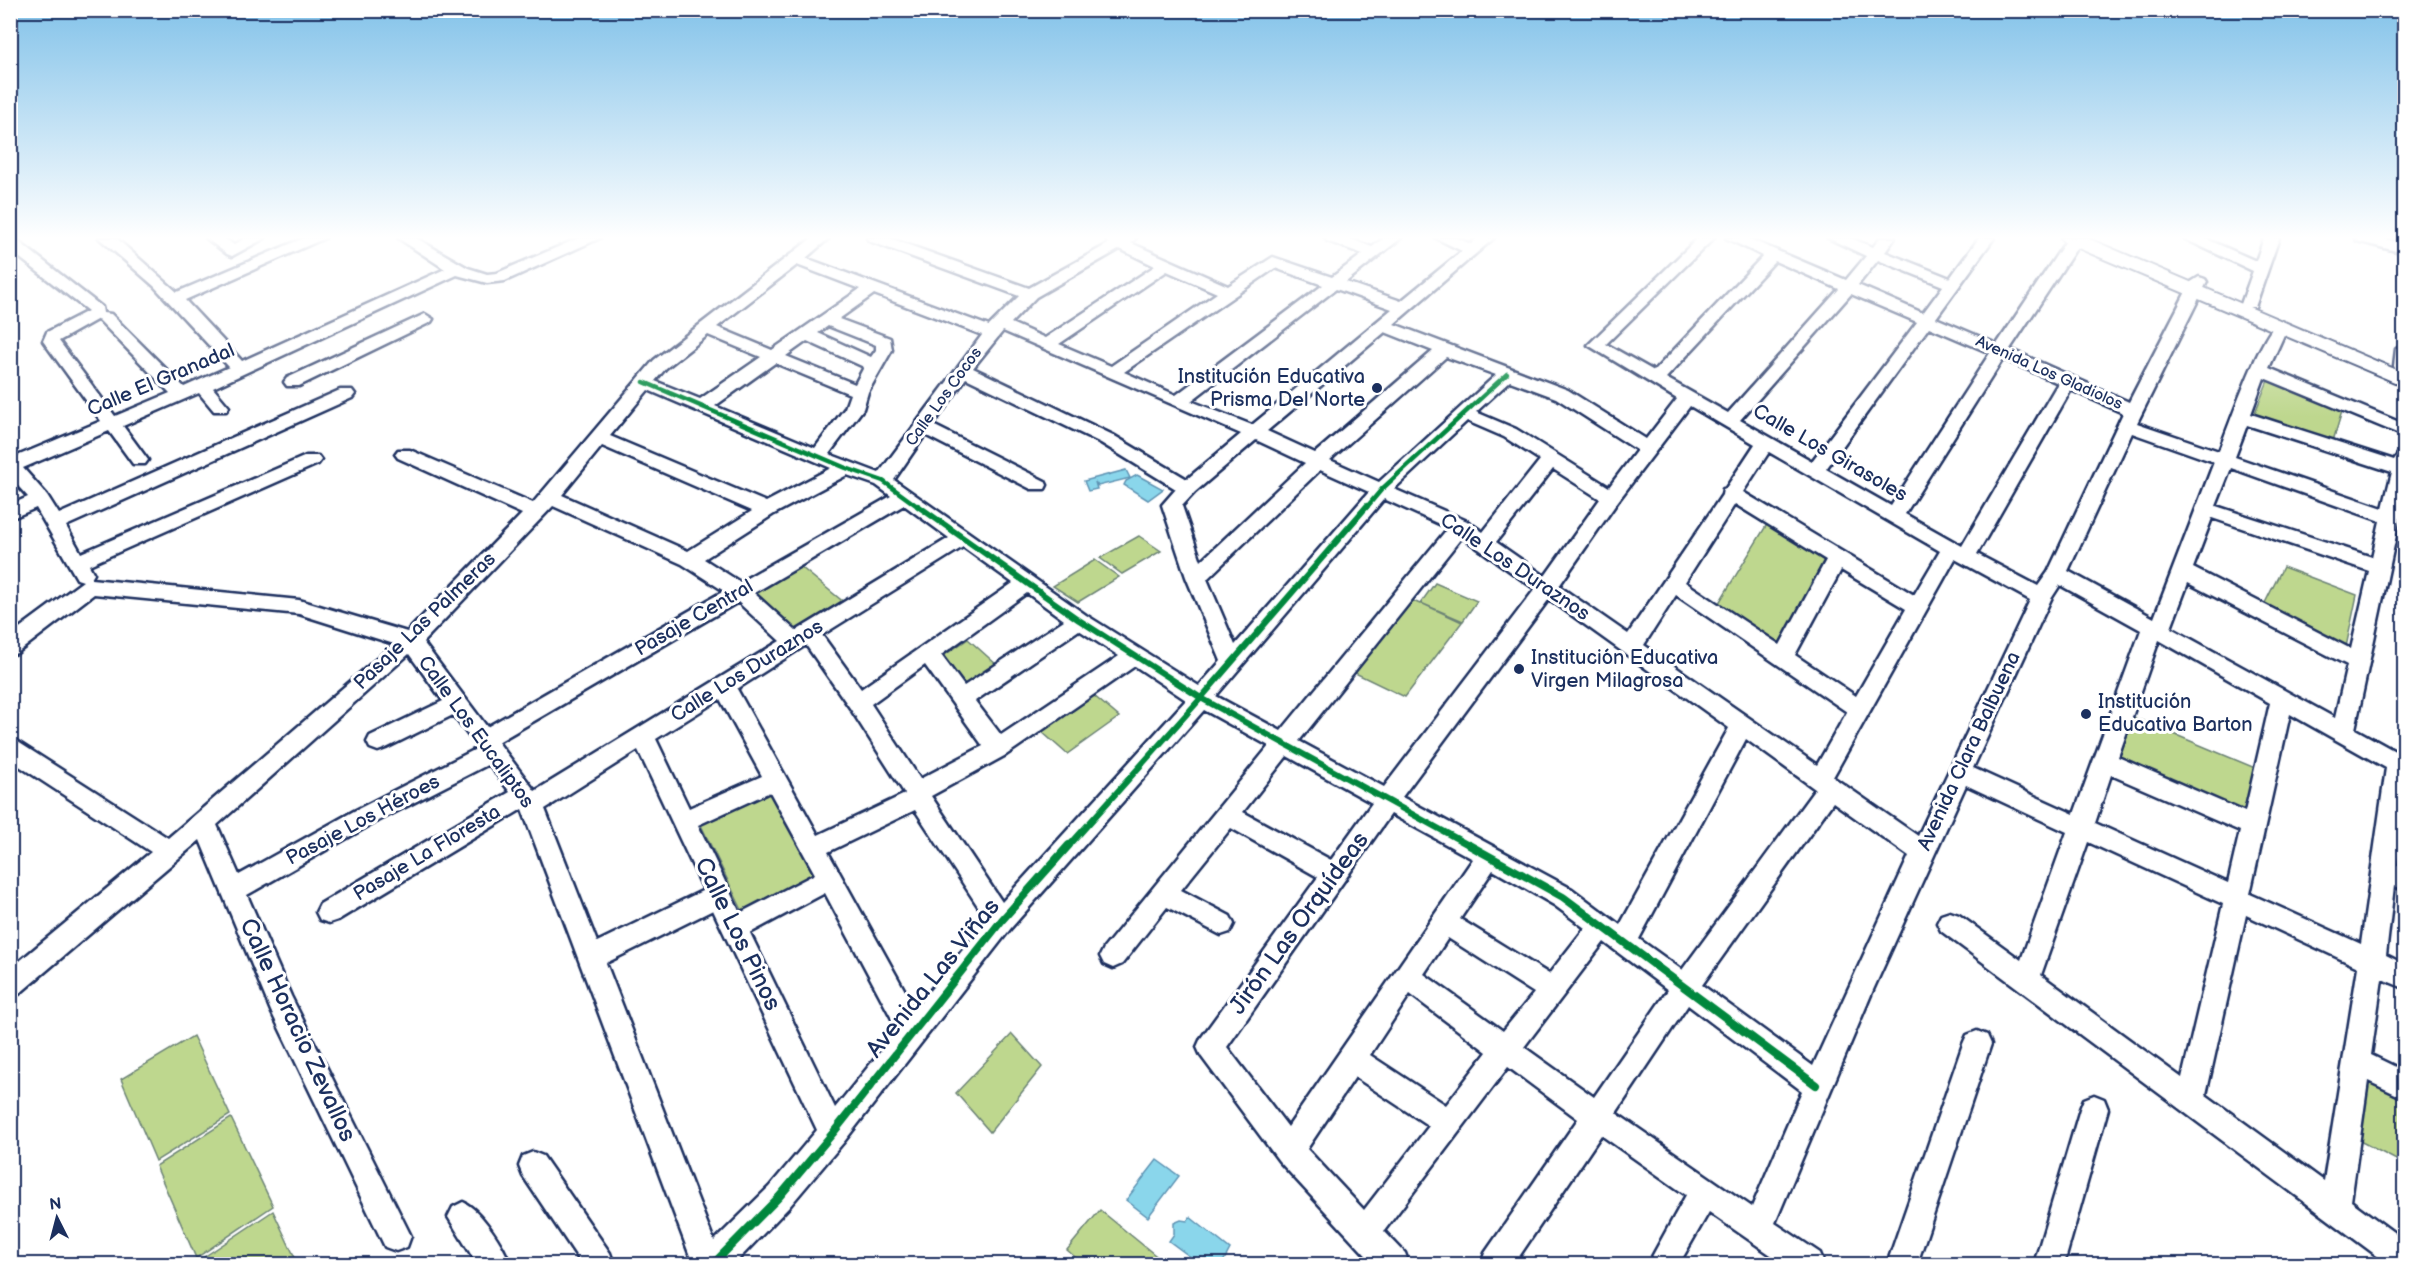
<svg xmlns="http://www.w3.org/2000/svg" width="2415" height="1275" font-family="'Balsamiq Sans',sans-serif">
  <style>
    .green { fill: #bed78e; stroke: #6c8376; stroke-width: 1.5 }
    .water { fill: #8ad6eb; stroke: #5e93b3; stroke-width: 1.5 }
    .lines { fill: none; stroke-linecap: round; stroke-linejoin: round }
    .minor-casing { stroke: #1b2f5e; stroke-width: 5 }
    .major-casing { stroke: #1b2f5e; stroke-width: 4 }
    .minor { fill: #fff; fill-rule: evenodd }
    .major { fill: #fff; fill-rule: evenodd }
    .cycleway-far2-casing { stroke: #fff; stroke-width: 8 }
    .cycleway-far1-casing { stroke: #fff; stroke-width: 10 }
    .cycleway-casing { stroke: #fff; stroke-width: 11 }
    .cycleway-far2 { stroke: #00873e; stroke-width: 4.5 }
    .cycleway-far1 { stroke: #00873e; stroke-width: 6 }
    .cycleway { stroke: #00873e; stroke-width: 8 }
    .poi-dot { fill: #1b2f5e; stroke: #fff; stroke-width: 2 }
    .labels { text-anchor: middle; dominant-baseline: central; stroke-width: 6; stroke-linejoin: round; paint-order: stroke }
    .far-street-label { font-size: 16px; fill: #1b2f5e; stroke: #fff }
    .poi-label { font-size: 20px; fill: #1b2f5e; stroke: #fff; text-anchor: start }
    .street-label { font-size: 20px; fill: #1b2f5e; stroke: #fff }
    .near-street-label { font-size: 24px; fill: #1b2f5e; stroke: #fff }
  </style>
  <rect width="100%" height="100%" fill="#fff"/>
  <filter id="ink" filterUnits="userSpaceOnUse"><feTurbulence type="fractalNoise" baseFrequency=".0167" numOctaves="2"/><feDisplacementMap in="SourceGraphic" scale="12" xChannelSelector="R" yChannelSelector="G"/><feConvolveMatrix kernelMatrix="1 2 1 2 8 2 1 2 1" color-interpolation-filters="sRGB"/></filter>
  <g filter="url(#ink)">
    <g class="green">
      <polygon points="2269,378 2343,408 2333,441 2254,415"/>
      <polygon points="1769,521 1827,557 1778,648 1717,606"/>
      <polygon points="1139,536 1161,551 1122,574 1100,558"/>
      <polygon points="1095,560 1119,577 1078,602 1053,586"/>
      <polygon points="796,563 846,604 796,633 751,590"/>
      <polygon points="2283,567 2357,595 2346,647 2263,607"/>
      <polygon points="1435,583 1477,601 1463,621 1421,603 1462,622 1405,697 1353,672 1411,600 1420,604"/>
      <polygon points="968,639 998,666 964,688 942,657"/>
      <polygon points="1093,695 1119,717 1067,754 1041,731"/>
      <polygon points="2133,717 2255,768 2244,813 2119,759"/>
      <polygon points="771,786 821,879 746,918 698,819"/>
      <polygon points="1012,1034 1042,1067 990,1132 956,1093"/>
      <polygon points="193,1036 230,1115 156,1161 121,1079"/>
      <polygon points="2366,1075 2404,1093 2404,1164 2356,1139"/>
      <polygon points="231,1118 273,1206 196,1258 156,1166"/>
      <polygon points="1100,1210 1166,1264 1083,1264 1067,1250"/>
      <polygon points="273,1211 298,1264 199,1264 198,1261"/>
    </g>
    <g class="water">
      <polygon points="1126,470 1130,478 1098,486 1095,482 1097,489 1088,491 1084,481"/>
      <polygon points="1137,475 1163,489 1148,500 1124,485 1126,481"/>
      <polygon points="1157,1160 1179,1176 1148,1217 1126,1200"/>
      <polygon points="1190,1217 1230,1249 1222,1264 1200,1264 1169,1241 1174,1234 1174,1223 1181,1220 1187,1221"/>
    </g>
    <g class="lines">
      <defs>
        <g id="minor">
          <path d="M 99,238 L 116,238 L 177,292 L 304,238 L 325,238 L 185,300 L 242,361 L 445,269 L 398,238 L 416,238 L 468,268 L 487,274 L 497,273 L 579,238 L 600,238 L 505,281 L 487,283 L 457,275 L 213,388 L 229,407 L 226,411 L 214,411 L 199,393 L 123,426 L 148,460 L 145,464 L 133,464 L 109,431 L 23,468 L 47,495 L 59,514 L 340,390 L 352,390 L 355,394 L 352,398 L 66,526 L 81,553 L 306,456 L 318,456 L 321,460 L 318,464 L 89,565 L 94,574 L 91,579 L 299,600 L 407,632 L 522,514 L 398,458 L 395,454 L 398,450 L 410,450 L 533,503 L 654,360 L 812,238 L 829,238 L 806,258 L 989,326 L 1019,296 L 869,241 L 867,238 L 889,238 L 1029,288 L 1108,244 L 1106,238 L 1136,238 L 1131,243 L 1228,286 L 1273,257 L 1332,277 L 1363,254 L 1327,241 L 1325,238 L 1348,238 L 1372,247 L 1384,238 L 1401,238 L 1346,282 L 1401,301 L 1462,251 L 1436,238 L 1457,238 L 1471,244 L 1477,238 L 1494,238 L 1394,324 L 1568,390 L 1646,439 L 1677,399 L 1588,345 L 1698,238 L 1714,238 L 1606,344 L 1654,371 L 1763,256 L 1726,238 L 1747,238 L 1846,280 L 1866,256 L 1828,238 L 1850,238 L 1873,247 L 1880,238 L 1895,238 L 1885,252 L 1950,278 L 1979,238 L 1994,238 L 1936,318 L 1997,344 L 2068,238 L 2083,238 L 2010,349 L 2129,402 L 2191,282 L 2199,277 L 2205,279 L 2207,282 L 2137,423 L 2219,451 C 2227,431 2263,327 2279,323 L 2287,328 L 2269,368 L 2404,424 L 2404,436 L 2264,378 L 2251,414 L 2394,460 L 2398,454 L 2404,452 L 2404,498 L 2355,729 L 2404,756 L 2404,803 L 2397,865 L 2404,868 L 2404,889 L 2394,886 L 2386,955 L 2404,964 L 2404,988 L 2382,979 L 2371,1055 L 2404,1071 L 2404,1098 L 2368,1081 L 2351,1201 L 2404,1240 L 2404,1264 L 2388,1264 L 1941,931 L 1937,923 L 1941,915 L 1950,912 L 1959,915 L 2021,960 L 2067,832 L 1966,785 L 1873,990 L 1775,1223 L 1820,1253 L 1824,1264 L 1784,1264 L 1709,1212 L 1679,1264 L 1648,1264 L 1686,1195 L 1601,1135 L 1514,1264 L 1481,1264 L 1485,1253 L 1578,1119 L 1508,1067 L 1384,1231 L 1405,1253 L 1409,1264 L 1374,1264 L 1279,1161 L 1201,1056 L 1197,1047 L 1201,1038 L 1318,877 L 1231,828 L 1181,890 L 1230,916 L 1234,924 L 1230,932 L 1221,935 L 1167,907 L 1122,964 L 1113,968 L 1104,964 L 1100,956 L 1104,948 L 1269,746 L 1204,710 L 1011,928 L 843,1143 L 789,1207 L 734,1264 L 693,1264 L 522,809 L 338,920 L 329,923 L 320,920 L 316,912 L 320,904 L 510,792 L 489,764 L 370,825 L 247,895 L 291,996 L 411,1236 L 407,1247 L 396,1251 L 385,1247 L 271,1011 L 200,840 L 19,994 L 10,998 L 10,969 L 151,852 L 10,760 L 10,739 L 18,742 L 168,838 L 394,644 L 299,614 L 94,594 L 17,653 L 10,655 L 10,635 L 83,581 L 77,579 L 36,508 L 10,519 L 10,505 L 28,497 L 10,477 L 10,459 L 101,421 L 43,341 L 47,332 L 88,311 L 10,250 L 10,240 L 18,241 L 102,307 L 103,313 L 111,314 L 184,387 L 229,367 L 154,286 ZM 1120,249 L 1155,266 L 1045,338 L 1011,323 L 1036,297 ZM 1878,260 L 1943,286 L 1923,313 L 1858,285 ZM 1775,261 L 1839,289 L 1728,413 L 1666,378 ZM 797,265 L 860,289 L 772,350 L 717,327 ZM 1275,268 L 1323,285 L 1176,395 L 1124,372 ZM 1167,271 L 1217,293 L 1111,366 L 1059,344 ZM 1336,289 L 1392,309 L 1252,425 L 1191,401 ZM 874,294 L 982,335 L 879,473 L 829,454 L 863,409 L 868,392 L 892,350 L 890,338 L 839,319 ZM 1851,294 L 1917,322 L 1812,461 L 1740,420 ZM 98,319 L 99,320 L 170,393 L 115,416 L 59,341 ZM 828,326 L 876,345 L 876,350 L 871,357 L 818,333 ZM 1929,327 L 1990,353 L 1891,506 L 1826,469 ZM 1003,331 L 1241,434 L 1187,479 L 1113,435 L 973,368 ZM 1385,332 L 1433,351 L 1315,453 L 1267,431 ZM 708,335 L 761,357 L 700,399 L 655,381 L 666,368 ZM 807,341 L 864,367 L 855,384 L 786,356 ZM 1446,357 L 1496,375 L 1379,482 L 1330,460 ZM 2003,359 L 2058,383 L 1962,546 L 1905,514 ZM 775,363 L 850,394 L 845,408 L 815,448 L 715,406 ZM 966,378 L 1101,443 L 1176,489 L 1162,505 L 1186,577 L 1221,661 L 1199,686 L 1086,615 L 894,480 L 925,435 L 1031,489 L 1045,489 L 1047,485 L 1045,481 L 933,425 ZM 1510,381 L 1556,398 L 1637,450 L 1609,487 L 1516,429 L 1476,412 ZM 648,390 L 831,468 L 766,502 L 610,436 ZM 2071,390 L 2123,413 L 2048,572 L 2038,586 L 1977,554 ZM 1690,406 L 1755,444 L 1726,488 L 1723,489 L 1722,495 L 1628,634 L 1559,586 L 1618,501 ZM 1467,421 L 1504,437 L 1540,460 L 1483,532 L 1467,521 L 1394,489 ZM 2247,425 L 2392,472 L 2383,508 L 2235,457 ZM 2132,433 L 2214,462 L 2154,618 L 2068,571 ZM 1256,440 L 1305,463 L 1201,561 L 1182,506 L 1195,492 ZM 602,446 L 752,511 L 688,551 L 562,495 ZM 1769,452 L 1940,551 L 1914,595 L 1743,492 ZM 2231,468 L 2380,521 L 2372,557 L 2216,506 ZM 1553,469 L 1600,499 L 1545,576 L 1496,542 ZM 1320,470 L 1369,492 L 1235,645 L 1207,579 ZM 847,475 L 876,485 L 891,496 L 740,582 L 704,559 L 774,514 ZM 1384,499 L 1448,528 L 1281,731 L 1216,696 ZM 1735,504 L 1826,560 L 1780,645 L 1685,582 ZM 904,505 L 949,538 L 796,631 L 754,593 ZM 553,506 L 682,564 L 724,591 L 487,727 L 423,642 ZM 2212,518 L 2369,571 L 2351,649 L 2193,568 ZM 1462,537 L 1535,589 L 1384,787 L 1299,741 ZM 963,547 L 1013,583 L 861,689 L 822,635 ZM 1955,559 L 2030,600 L 1918,836 L 1833,777 ZM 1841,570 L 1906,609 L 1856,696 L 1795,655 ZM 2188,583 L 2347,665 L 2335,718 L 2171,628 ZM 2060,585 L 2141,630 L 2074,814 L 1973,768 L 2051,599 ZM 1027,593 L 1064,620 L 964,686 L 941,655 ZM 1676,595 L 1847,712 L 1817,765 L 1644,645 ZM 1549,599 L 1729,728 L 1620,925 L 1572,889 L 1402,797 ZM 738,602 L 780,641 L 535,791 L 498,742 ZM 1079,630 L 1119,656 L 1001,735 L 975,701 ZM 2159,640 L 2270,703 L 2245,812 L 2118,757 ZM 806,645 L 850,708 L 905,794 L 818,835 L 737,689 ZM 409,654 L 443,701 L 370,736 L 367,742 L 370,748 L 378,751 L 386,748 L 453,715 L 478,748 L 354,811 L 239,875 L 217,825 ZM 925,665 L 983,746 L 920,779 L 871,704 ZM 1135,666 L 1186,700 L 1002,902 L 931,796 L 1006,755 ZM 720,699 L 762,776 L 689,808 L 656,739 ZM 2290,714 L 2386,768 L 2361,944 L 2250,894 ZM 1746,739 L 1815,789 L 1682,970 L 1639,939 ZM 638,750 L 704,890 L 597,942 L 545,809 ZM 1287,756 L 1372,803 L 1331,860 L 1243,812 ZM 2111,775 L 2240,831 L 2228,883 L 2095,823 ZM 770,792 L 815,874 L 740,913 L 698,825 ZM 1833,802 L 1909,856 L 1813,1066 L 1702,985 ZM 915,810 L 987,920 L 915,1009 L 828,852 ZM 1391,814 L 1473,859 L 1288,1127 L 1227,1047 ZM 2088,842 L 2223,904 L 2182,1078 L 2041,975 ZM 1493,870 L 1554,905 L 1585,928 L 1549,974 L 1460,919 ZM 825,893 L 898,1030 L 835,1108 L 750,933 ZM 713,910 L 817,1130 L 769,1187 L 714,1241 L 606,963 ZM 2246,915 L 2358,967 L 2324,1181 L 2206,1095 ZM 1448,938 L 1534,993 L 1503,1031 L 1424,974 ZM 1604,942 L 1668,990 L 1594,1097 L 1524,1047 ZM 1410,994 L 1487,1052 L 1446,1105 L 1370,1055 ZM 1688,1005 L 1802,1091 L 1752,1207 L 1616,1113 ZM 1355,1077 L 1429,1126 L 1364,1210 L 1307,1149 Z"/>
          <polygon points="206,238 224,238 234,245 245,238 265,238 232,256 227,254"/>
          <polygon points="2183,238 2204,238 2256,261 2264,238 2279,238 2255,307 2243,307 2241,304 2253,271"/>
          <polygon points="2355,238 2381,238 2404,244 2404,253 2357,241"/>
          <polygon points="425,314 433,319 431,322 299,386 287,386 284,382 287,378"/>
          <polygon points="2404,344 2404,370 2396,370 2394,366 2396,349"/>
          <polygon points="1977,1031 1987,1035 1991,1044 1917,1264 1887,1264 1963,1044 1967,1035"/>
          <polygon points="2094,1095 2104,1099 2108,1109 2064,1264 2034,1264 2080,1109 2084,1099"/>
          <polygon points="533,1152 543,1156 610,1253 614,1264 582,1264 523,1176 519,1166 523,1156"/>
          <path d="M 463,1202 C 480,1209 504,1246 510,1264 L 477,1264 L 448,1217 L 453,1207 Z"/>
        </g>
        <polygon id="major" points="2061,238 2087,238 2404,373 2404,386 2064,242"/>
      </defs>
      <use href="#minor" class="minor-casing"/>
      <use href="#major" class="major-casing"/>
      <use href="#minor" class="minor"/>
      <use href="#major" class="major"/>
      <defs>
        <g id="cycleway-far2">
          <polyline points="644,382 846,468 883,481 920,508"/>
          <polyline points="1366,508 1382,489 1507,374"/>
        </g>
        <g id="cycleway-far1">
          <polyline points="918,506 1079,620 1201,698 1472,847"/>
          <polyline points="1068,847 1201,698 1367,506"/>
        </g>
        <g id="cycleway">
          <polyline points="1469,845 1563,897 1816,1085"/>
          <polyline points="713,1264 779,1197 833,1133 1002,920 1069,845"/>
        </g>
      </defs>
      <use href="#cycleway-far2" class="cycleway-far2-casing"/>
      <use href="#cycleway-far1" class="cycleway-far1-casing"/>
      <use href="#cycleway" class="cycleway-casing"/>
      <use href="#cycleway-far2" class="cycleway-far2"/>
      <use href="#cycleway-far1" class="cycleway-far1"/>
      <use href="#cycleway" class="cycleway"/>
    </g>
  </g>
  <linearGradient id="sky" x2="0" y2="1"><stop stop-color="#82c2e9"/><stop offset="0.57" stop-color="#fff"/><stop offset="1" stop-color="#fff" stop-opacity="0"/></linearGradient>
  <rect width="2415" height="417" fill="url(#sky)"/>
  <g class="poi-dot">
    <circle cx="1377" cy="388" r="6"/>
    <circle cx="1519" cy="669" r="6"/>
    <circle cx="2086" cy="714" r="6"/>
  </g>
  <g class="labels">
    <g class="far-street-label">
      <text transform="translate(2049 373) rotate(24)">Avenida Los Gladiolos</text>
      <text transform="translate(944 397) rotate(-54)">Calle Los Cocos</text>
    </g>
    <g class="poi-label">
      <text x="1365" y="377" text-anchor="end">Institución Educativa<tspan x="1365" dy="23">Prisma Del Norte</tspan></text>
      <text x="1531" y="658">Institución Educativa<tspan x="1531" dy="23">Virgen Milagrosa</tspan></text>
      <text x="2098" y="702">Institución<tspan x="2098" dy="23">Educativa Barton</tspan></text>
    </g>
    <g class="street-label">
      <text transform="translate(161 380) rotate(-23)">Calle El Granadal</text>
      <text transform="translate(1830 453) rotate(30)">Calle Los Girasoles</text>
      <text transform="translate(1515 567) rotate(34)">Calle Los Duraznos</text>
      <text transform="translate(694 618) rotate(-30)">Pasaje Central</text>
      <text transform="translate(425 621) rotate(-44)">Pasaje Las Palmeras</text>
      <text transform="translate(747 671) rotate(-32)">Calle Los Duraznos</text>
      <text transform="translate(476 732) rotate(54)">Calle Los Eucaliptos</text>
      <text transform="translate(1969 751) rotate(-65)">Avenida Clara Balbuena</text>
      <text transform="translate(363 820) rotate(-28)">Pasaje Los Héroes</text>
      <text transform="translate(427 853) rotate(-31)">Pasaje La Floresta</text>
    </g>
    <g class="near-street-label">
      <text transform="translate(1299 923) rotate(-54)">Jirón Las Orquídeas</text>
      <text transform="translate(738 934) rotate(64)">Calle Los Pinos</text>
      <text transform="translate(933 978) rotate(-51)">Avenida Las Viñas</text>
      <text transform="translate(298 1030) rotate(65)">Calle Horacio Zevallos</text>
    </g>
  </g>
  <rect width="2415" height="1275" fill="none" stroke="#fff" stroke-width="36"/>
  <rect x="18" y="18" width="2379" height="1239" fill="none" stroke="#1b2f5e" stroke-width="2" filter="url(#ink)"/>
  <g transform="translate(57 1218) rotate(354)" stroke="#ffffff" stroke-width="4.5" paint-order="stroke">
  <path d="M0-4.5L10 22L0 15L-10 22Z" fill="#1b2f5e"/>
  <text y="-9" font-size="16" font-weight="bold" text-anchor="middle" fill="#1b2f5e">N</text>
  </g>
</svg>
